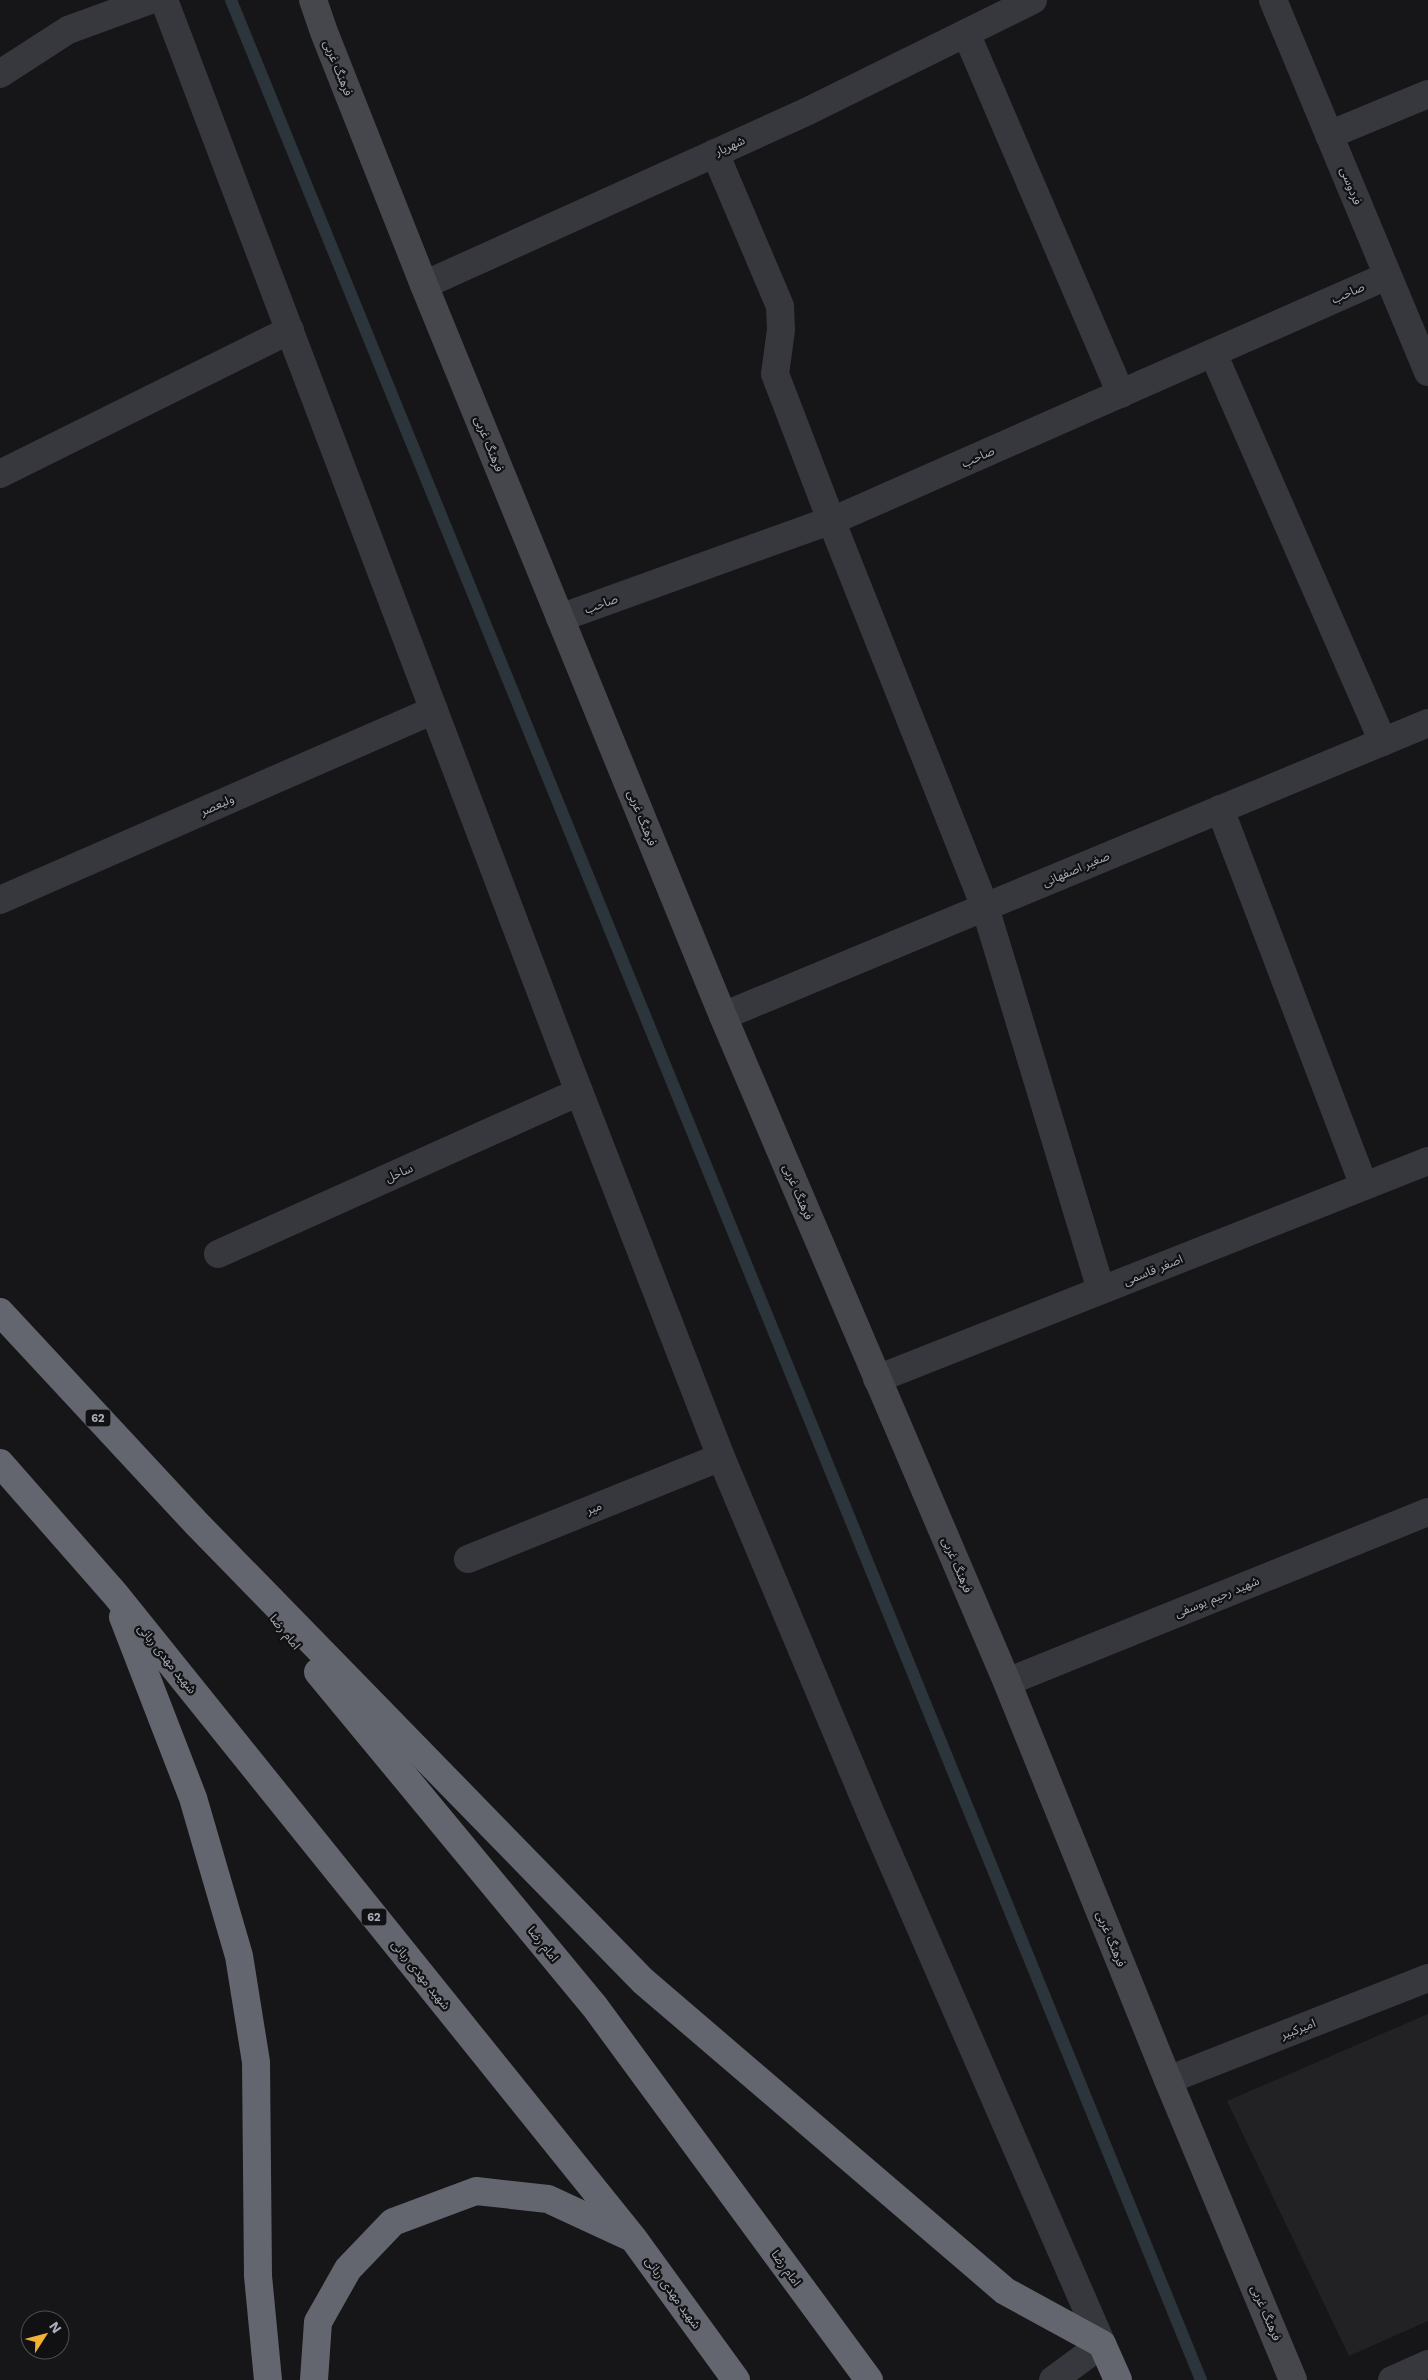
<svg xmlns="http://www.w3.org/2000/svg" width="1428" height="2380" font-family="'Work Sans','Noto Sans Arabic',sans-serif">
  <style>
    .built { fill: #222225 }
    .lines { fill: none; stroke-linecap: round; stroke-linejoin: round }
    .stream { stroke: #2c353c; stroke-width: 12 }
    .street { stroke: #37383d; stroke-width: 28 }
    .secondary { stroke: #45474d; stroke-width: 28 }
    .highway { stroke: #63666e; stroke-width: 28 }
    .labels { text-anchor: middle; dominant-baseline: central; stroke-width: 4.5; stroke-linejoin: round; paint-order: stroke }
    .shield { fill: #111113; stroke: #7b7e86; stroke-width: 1 }
    .shield-label { font-size: 11px; font-weight: bold; fill: #a8adb8 }
    .street-label { font-size: 12px; fill: #a8adb8; stroke: #111113 }
  </style>
  <rect width="100%" height="100%" fill="#161618"/>
  <polygon class="built" points="1428,2014 1428,2321 1349,2356 1227,2101"/>
  <g class="lines">
    <polyline class="stream" points="231,0 1201,2380"/>
    <g class="street">
      <polyline points="164,0 566,1058 721,1457 871,1814 1102,2344 1053,2380"/>
      <polyline points="1273,0 1428,372"/>
      <polyline points="966,33 1121,394"/>
      <polyline points="0,74 68,30 150,0"/>
      <polyline points="1329,135 1428,94"/>
      <polyline points="715,153 780,306 781,330 775,374 831,520 985,907 1101,1290"/>
      <polyline points="424,285 806,112 1033,0"/>
      <polyline points="1213,353 1383,742"/>
      <polyline points="0,474 290,330"/>
      <polyline points="560,618 843,516 1387,276"/>
      <polyline points="1220,809 1364,1186"/>
      <polyline points="0,900 434,710"/>
      <polyline points="723,1016 1428,723"/>
      <polyline points="218,1254 579,1092"/>
      <polyline points="877,1379 1428,1161"/>
      <polyline points="468,1559 721,1457"/>
      <polyline points="1007,1682 1428,1512"/>
      <polyline points="1168,2080 1428,1978"/>
      <polyline points="1392,2380 1428,2364"/>
    </g>
    <polyline class="secondary" points="313,0 324,32 424,285 723,1016 1007,1682 1168,2080 1293,2380"/>
    <g class="highway">
      <polyline points="0,1312 197,1524 643,1981 1005,2291 1102,2344 1118,2380"/>
      <polyline points="0,1463 115,1594 633,2238 736,2380"/>
      <polyline points="123,1617 193,1798 239,1956 256,2062 258,2276 268,2380"/>
      <polyline points="318,1672 595,2007 869,2380"/>
      <polyline points="314,2380 318,2322 348,2269 393,2222 476,2191 548,2199 628,2236"/>
    </g>
  </g>
  <g class="labels">
    <g class="shield">
      <rect x="85.5" y="1409.5" width="25" height="17" rx="4"/>
      <rect x="361.5" y="1908.5" width="25" height="17" rx="4"/>
    </g>
    <g class="shield-label">
      <text x="98" y="1418">62</text>
      <text x="374" y="1917">62</text>
    </g>
    <g class="street-label">
      <text transform="translate(338 68) rotate(68)">فرهنگ غربی</text>
      <text transform="translate(730 146) rotate(-24)">شهریار</text>
      <text transform="translate(1351 186) rotate(68)">فردوسی</text>
      <text transform="translate(1348 293) rotate(-24)">صاحب</text>
      <text transform="translate(489 444) rotate(68)">فرهنگ غربی</text>
      <text transform="translate(978 457) rotate(-24)">صاحب</text>
      <text transform="translate(601 604) rotate(-20)">صاحب</text>
      <text transform="translate(217 805) rotate(-24)">ولیعصر</text>
      <text transform="translate(642 818) rotate(68)">فرهنگ غربی</text>
      <text transform="translate(1076 869) rotate(-23)">صغیر اصفهانی</text>
      <text transform="translate(399 1173) rotate(-24)">ساحل</text>
      <text transform="translate(798 1192) rotate(67)">فرهنگ غربی</text>
      <text transform="translate(1153 1270) rotate(-22)">اصغر قاسمی</text>
      <text transform="translate(594 1508) rotate(-22)">میر</text>
      <text transform="translate(957 1565) rotate(67)">فرهنگ غربی</text>
      <text transform="translate(1217 1597) rotate(-22)">شهید رحیم یوسفی</text>
      <text transform="translate(285 1632) rotate(51)">امام رضا</text>
      <text transform="translate(167 1659) rotate(51)">شهید مهدی ربانی</text>
      <text transform="translate(1111 1939) rotate(68)">فرهنگ غربی</text>
      <text transform="translate(543 1944) rotate(51)">امام رضا</text>
      <text transform="translate(421 1975) rotate(51)">شهید مهدی ربانی</text>
      <text transform="translate(1298 2029) rotate(-21)">امیرکبیر</text>
      <text transform="translate(786 2268) rotate(54)">امام رضا</text>
      <text transform="translate(673 2293) rotate(54)">شهید مهدی ربانی</text>
      <text transform="translate(1266 2313) rotate(67)">فرهنگ غربی</text>
    </g>
  </g>
  <g transform="translate(45 2335) rotate(54)"><circle r="24" fill="#111113" stroke="#4d4f55"/>
  <path d="M0-4L9 19L0 12L-9 19Z" fill="#f2b134"/>
  <text y="-8" font-size="14" font-weight="bold" text-anchor="middle" fill="#a8adb8">N</text>
  </g>
</svg>
